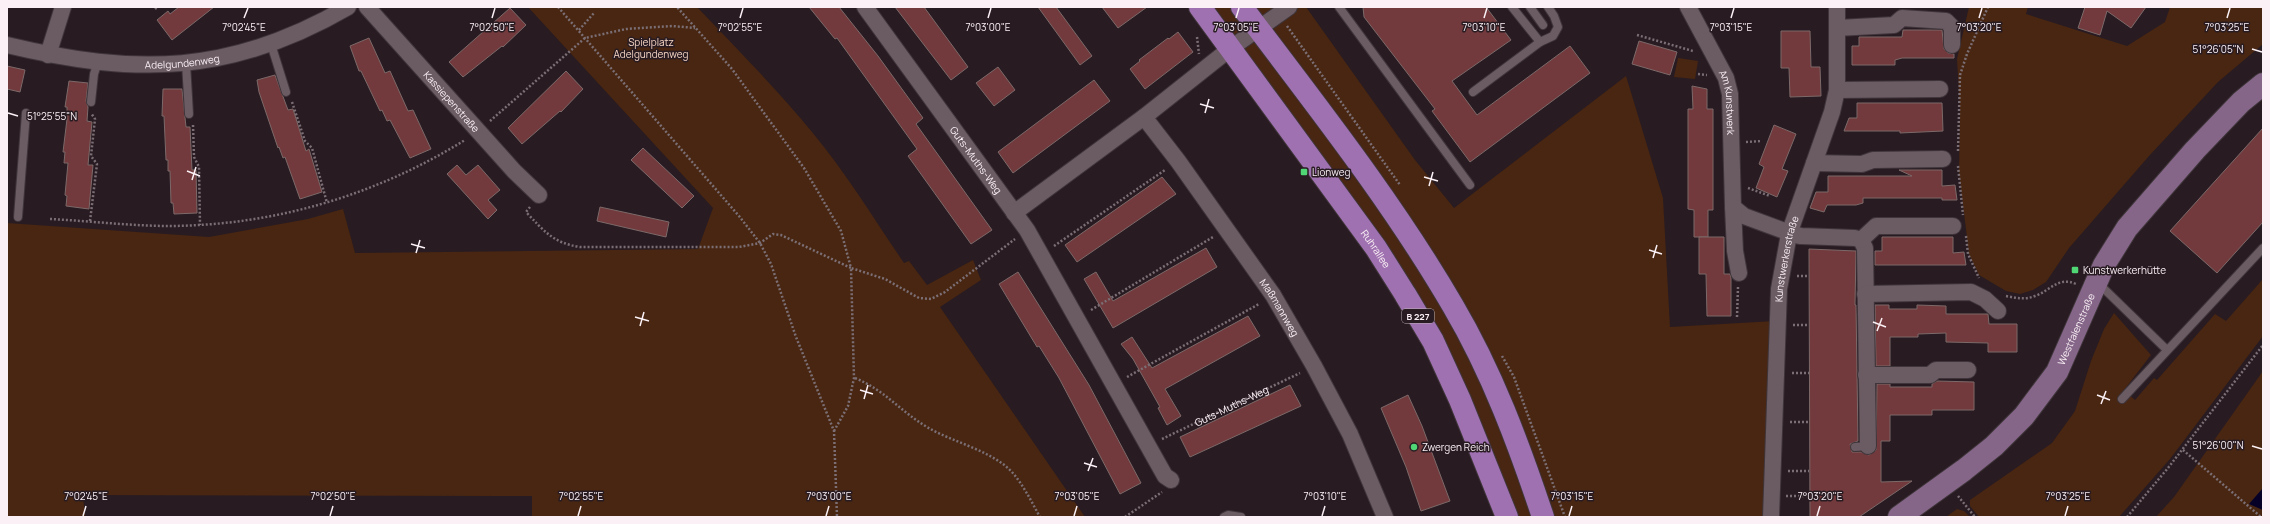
<svg xmlns="http://www.w3.org/2000/svg" width="2270" height="524" font-family="Manrope,sans-serif">
  <style>
    .green { fill: #482611 }
    .water { fill: #070128 }
    .building { fill: #723a3c; stroke: #7c6969 }
    .lines { fill: none; stroke-linecap: round; stroke-linejoin: round }
    .service-casing { stroke: #3f353a; stroke-width: 10 }
    .minor-casing { stroke: #3f353a; stroke-width: 18 }
    .secondary-casing { stroke: #3f353a; stroke-width: 24 }
    .primary-casing { stroke: #3f353a; stroke-width: 24 }
    .path { stroke: #7b6f75; stroke-width: 2.5; stroke-dasharray: 2 2; stroke-linecap: butt }
    .service { stroke: #6b5b63; stroke-width: 8 }
    .minor { stroke: #6b5b63; stroke-width: 16 }
    .secondary { stroke: #856689; stroke-width: 22 }
    .primary { stroke: #9f71b0; stroke-width: 22 }
    .ticks { fill: none; stroke: #faf0f5; stroke-width: 1.5 }
    .poi-dot { fill: #50d674; stroke: #281b22; stroke-width: 1.5 }
    .labels { text-anchor: middle; dominant-baseline: central; stroke-width: 3; stroke-linejoin: round; paint-order: stroke }
    .shield { fill: #281b22; stroke: #bbb0b6; stroke-width: 1 }
    .shield-label { font-size: 9px; font-weight: bold; fill: #faf0f5 }
    .park-label { font-size: 10px; fill: #f7d6c4; stroke: #281b22 }
    .street-label { font-size: 10px; fill: #faf0f5; stroke: #281b22 }
    .poi-label { font-size: 10px; fill: #faf0f5; stroke: #281b22; text-anchor: start }
    .ticks-label { font-size: 10px; text-anchor: middle; fill: #faf0f5; stroke: #281b22; stroke-width: 3; stroke-linejoin: round; paint-order: stroke }
  </style>
  <rect width="100%" height="100%" fill="#281b22"/>
  <g class="green">
    <path d="M 528,7 L 697,7 C 736,48 776,88 812,132 C 846,173 874,219 904,263 L 909,261 L 927,285 L 973,260 L 981,280 L 940,307 L 1085,517 L 532,517 L 532,496 L 83,495 L 85,517 L 7,517 L 7,223 L 209,237 L 308,219 L 343,209 L 355,253 L 698,249 L 713,208 Z"/>
    <polygon points="1201,7 1306,7 1415,160 1454,208 1626,76 1663,198 1670,327 1775,321 1768,517 1545,517 1453,307 1541,517 1509,517 1434,342"/>
    <polygon points="1969,7 2028,7 2026,14 2127,46 2165,22 2170,7 2263,7 2263,44 2218,82 2149,156 2069,248 2046,282 2033,290 2020,294 2006,291 1979,275 1969,254 1959,172 1960,109 1957,59"/>
    <polygon points="1678,58 1698,61 1695,79 1674,77"/>
    <polygon points="2263,279 2263,336 2170,459 2119,517 1979,517 1970,506 1970,500 2052,443 2075,411 2091,361 2104,329 2114,313 2151,355 2124,390 2135,400 2154,378 2157,380 2215,314 2226,321"/>
    <polygon points="2263,371 2263,488 2250,504 2263,510 2263,517 2156,517 2174,497"/>
    <polygon points="1957,509 1964,511 1970,517 1946,517"/>
  </g>
  <polygon class="water" points="2263,488 2263,510 2249,504"/>
  <g class="building">
    <polygon points="179,7 214,7 172,40 157,20 168,11 170,14"/>
    <polygon points="809,7 839,7 878,56 923,118 916,124 992,230 971,244 908,156 917,149 837,38 835,39"/>
    <polygon points="895,7 924,7 968,67 951,80"/>
    <polygon points="1038,7 1056,7 1092,56 1080,65"/>
    <polygon points="1102,7 1147,7 1118,28"/>
    <polygon points="1363,7 1486,7 1511,40 1452,81 1477,115 1570,46 1590,73 1470,162 1432,111 1435,109 1364,17"/>
    <polygon points="2085,7 2146,7 2131,28 2107,11 2100,35 2078,28"/>
    <polygon points="510,8 526,25 503,47 502,46 463,77 449,62"/>
    <polygon points="1903,30 1942,30 1944,49 1948,53 1954,54 1954,58 1902,58 1895,60 1895,65 1852,65 1852,46 1859,46 1859,37 1902,37"/>
    <polygon points="1781,31 1810,31 1811,67 1820,67 1821,96 1790,97 1789,68 1781,68"/>
    <polygon points="1178,32 1193,52 1145,89 1130,69 1140,61 1139,60 1168,38 1169,39"/>
    <polygon points="369,38 385,73 390,71 408,111 413,110 431,149 410,158 390,120 387,121 382,110 380,111 361,71 359,71 350,46"/>
    <polygon points="1639,41 1677,52 1670,75 1632,64"/>
    <polygon points="7,66 25,70 20,92 7,89"/>
    <polygon points="998,67 1015,90 994,106 976,83"/>
    <polygon points="566,71 583,89 561,112 560,111 522,144 508,128"/>
    <polygon points="275,75 288,110 293,109 306,151 309,149 322,192 300,199 285,157 283,158 279,147 278,148 259,92 257,80"/>
    <polygon points="1094,80 1110,101 1013,173 998,152"/>
    <polygon points="69,81 88,83 86,101 88,107 87,121 92,122 88,165 93,165 89,209 66,206 67,196 65,195 68,163 64,163 65,152 63,152 67,119 67,107 65,107"/>
    <polygon points="1692,86 1707,89 1707,109 1713,109 1713,210 1708,210 1708,237 1694,237 1694,210 1688,209 1688,109 1693,109"/>
    <polygon points="163,89 182,89 186,127 190,127 192,170 196,170 197,213 174,214 173,203 171,203 170,171 168,171 168,160 166,160 164,116 162,116"/>
    <polygon points="1857,103 1942,103 1943,131 1900,133 1900,131 1844,131 1849,118 1857,118"/>
    <polygon points="1774,125 1796,134 1782,169 1788,171 1777,197 1756,188 1764,167 1759,164"/>
    <polygon points="2263,128 2263,222 2217,273 2170,231"/>
    <polygon points="643,148 694,196 682,208 631,160"/>
    <polygon points="457,165 466,175 478,165 500,190 488,200 497,210 488,219 447,174"/>
    <polygon points="1899,170 1942,170 1942,186 1955,185 1957,200 1942,200 1942,198 1863,198 1863,203 1856,205 1827,205 1824,212 1810,208 1816,192 1828,192 1828,176 1912,176"/>
    <polygon points="1162,177 1176,194 1077,262 1065,245"/>
    <polygon points="600,207 669,222 666,237 597,221"/>
    <polygon points="1699,237 1724,237 1724,274 1730,274 1731,278 1731,316 1707,316 1706,274 1699,274"/>
    <polygon points="1882,237 1953,237 1953,253 1964,252 1966,265 1875,265 1875,251 1882,251"/>
    <polygon points="1206,248 1217,267 1113,328 1084,279 1096,272 1113,301"/>
    <polygon points="1809,249 1856,251 1855,305 1856,305 1858,441 1850,444 1852,452 1861,452 1869,455 1876,450 1877,384 1890,384 1890,387 1932,387 1932,384 1937,381 1974,382 1974,410 1932,410 1932,415 1890,415 1890,441 1881,441 1881,482 1912,481 1859,517 1810,517"/>
    <polygon points="1018,272 1089,385 1141,483 1120,494 1059,378 1039,346 1037,347 999,284"/>
    <polygon points="1875,305 1889,305 1889,309 1917,309 1917,305 1946,306 1946,314 1988,314 1989,324 2017,324 2017,352 1988,352 1988,343 1946,342 1946,333 1918,334 1918,337 1890,337 1890,366 1876,366"/>
    <polygon points="1248,316 1260,336 1165,389 1181,416 1167,425 1158,408 1160,407 1133,359 1121,344 1132,337 1152,368"/>
    <polygon points="1290,385 1301,406 1190,457 1180,437"/>
    <polygon points="1408,395 1422,426 1450,501 1421,511 1406,467 1381,408"/>
  </g>
  <g class="lines">
    <defs>
      <g id="service">
        <polyline points="1339,7 1470,185"/>
        <polyline points="1512,7 1540,42 1553,36 1558,27 1554,16 1548,7"/>
        <polyline points="1530,7 1543,25"/>
        <polyline points="271,44 286,92"/>
        <polyline points="186,63 189,114"/>
        <polyline points="1473,92 1540,42"/>
        <polyline points="91,102 94,74 98,62"/>
        <polyline points="18,217 26,113"/>
        <polyline points="2098,283 2167,350"/>
        <polyline points="2122,399 2263,248"/>
        <polyline points="1855,447 1868,446"/>
        <polyline points="1224,517 1228,515 1241,517"/>
      </g>
      <g id="minor">
        <path id="s2" d="M 367,7 L 514,171 L 539,195"/>
        <path id="s3" d="M 865,7 L 1027,230 L 1165,476 L 1171,480"/>
        <path id="s4" d="M 1688,7 L 1726,78 L 1730,94 L 1733,207 L 1744,216 L 1790,233"/>
        <polyline points="1837,28 1894,25 1902,18 1946,21 1952,27 1952,45"/>
        <path id="s5" d="M 7,45 C 136,76 231,75 348,7"/>
        <polyline points="48,55 63,7"/>
        <polyline points="1837,90 1940,89"/>
        <path id="s6" d="M 1144,117 L 1178,161 L 1273,295 L 1314,366 L 1350,434 L 1385,517"/>
        <polyline points="1814,163 1862,164 1873,160 1943,159"/>
        <polyline points="1733,207 1735,251 1739,273"/>
        <polyline points="1014,213 1144,117 1231,48 1289,7"/>
        <polyline points="1789,234 1801,236 1855,238 1861,240 1865,248 1868,446"/>
        <polyline points="1861,240 1876,226 1953,226"/>
        <polyline points="1865,294 1971,292 1985,299 1998,311"/>
        <polyline points="1866,375 1930,375 1936,370 1968,370"/>
        <path id="s7" d="M 1771,517 L 1779,289 L 1789,234 L 1832,112 L 1837,90 L 1837,7"/>
      </g>
      <g id="secondary">
        <path id="s8" d="M 1899,517 L 1964,470 L 1994,446 L 2024,416 L 2057,372 L 2104,265 L 2127,228 L 2195,150 L 2241,102 L 2263,84"/>
      </g>
      <g id="primary">
        <path id="s9" d="M 1200,7 L 1376,248 L 1405,294 L 1433,341 L 1460,400 L 1507,517"/>
        <path d="M 1242,7 C 1315,104 1392,201 1453,306 C 1492,372 1519,445 1543,517"/>
      </g>
    </defs>
    <use href="#service" class="service-casing"/>
    <use href="#minor" class="minor-casing"/>
    <use href="#secondary" class="secondary-casing"/>
    <use href="#primary" class="primary-casing"/>
    <g class="path">
      <polyline points="558,7 739,216 760,243 771,264 796,337 834,431 837,517"/>
      <polyline points="155,9 157,7"/>
      <polyline points="1287,26 1400,185"/>
      <polyline points="579,30 594,13"/>
      <polyline points="1637,35 1693,51"/>
      <polyline points="1197,37 1199,54"/>
      <polyline points="1698,74 1707,75"/>
      <polyline points="292,102 305,141 312,148 327,203"/>
      <polyline points="490,121 585,38 626,29 672,26 695,28"/>
      <polyline points="193,125 194,157 199,167 200,225"/>
      <polyline points="1746,142 1762,141"/>
      <polyline points="1958,151 1960,75 1967,54 1988,7"/>
      <polyline points="1958,166 1963,215"/>
      <polyline points="1748,188 1770,196"/>
      <path d="M 530,207 L 526,212 C 544,231 553,243 580,247 L 739,247 L 760,243 L 773,234 L 781,235 L 851,268 L 841,231 L 804,168 L 732,69 L 677,7"/>
      <path d="M 50,219 C 90,221 131,226 171,226 C 276,225 376,195 465,140"/>
      <polyline points="90,221 97,164 91,156 95,119 91,113"/>
      <polyline points="1966,236 1968,254 1979,278"/>
      <polyline points="1054,246 1165,170"/>
      <polyline points="1797,276 1809,276"/>
      <path d="M 2006,296 C 2016,298 2025,300 2035,296 C 2050,291 2058,276 2076,284"/>
      <polyline points="1091,310 1213,237"/>
      <polyline points="1737,317 1738,287"/>
      <polyline points="1793,325 1809,325"/>
      <polyline points="1502,356 1514,377 1565,517"/>
      <polyline points="1792,373 1809,373"/>
      <polyline points="1127,377 1259,304"/>
      <path d="M 855,378 C 886,391 900,411 927,427 C 952,442 990,450 1011,471 C 1023,484 1031,501 1040,517"/>
      <polyline points="1790,422 1809,422"/>
      <polyline points="834,431 848,406 854,378 851,268 885,279 919,298 931,299 945,292 1015,239"/>
      <path id="s1" d="M 1162,439 L 1300,373"/>
      <polyline points="2183,450 2261,517"/>
      <polyline points="1788,471 1809,471"/>
      <polyline points="1786,496 1810,496"/>
      <polyline points="1958,496 1975,517"/>
      <polyline points="1125,517 1162,492"/>
      <polyline points="2127,517 2168,468 2263,345"/>
    </g>
    <use href="#service" class="service"/>
    <use href="#minor" class="minor"/>
    <use href="#secondary" class="secondary"/>
    <use href="#primary" class="primary"/>
  </g>
  <path class="ticks" d="M 244,18 L 248,8M 492,18 L 495,8M 740,18 L 743,8M 988,18 L 991,8M 1236,18 L 1239,8M 1484,18 L 1487,8M 1731,18 L 1734,8M 1979,18 L 1982,8M 2227,18 L 2230,8M 2252,49 L 2262,52M 1200,104 L 1214,108M 8,113 L 18,116M 1205,113 L 1209,99M 187,171 L 200,176M 1424,177 L 1438,181M 192,180 L 196,167M 1429,186 L 1433,172M 411,244 L 425,248M 1649,250 L 1662,254M 416,253 L 420,240M 1653,258 L 1657,245M 635,317 L 649,321M 1873,322 L 1886,327M 640,326 L 644,312M 1877,331 L 1882,318M 860,390 L 873,394M 2097,395 L 2110,400M 864,399 L 868,385M 2101,404 L 2106,391M 2252,446 L 2262,449M 1084,463 L 1097,467M 1088,471 L 1093,458M 83,516 L 86,506M 330,516 L 333,506M 578,516 L 581,506M 826,516 L 829,506M 1074,516 L 1077,506M 1322,516 L 1325,506M 1569,516 L 1572,506M 1817,516 L 1820,506M 2065,516 L 2068,506"/>
  <g class="poi-dot">
    <rect x="1300" y="168" width="8" height="8" rx="2"/>
    <rect x="2071" y="266" width="8" height="8" rx="2"/>
    <circle cx="1414" cy="447" r="4"/>
  </g>
  <g class="labels">
    <rect class="shield" x="1402" y="309" width="32" height="14" rx="3"/>
    <g class="shield-label">
      <text x="1418" y="316">B 227</text>
    </g>
    <g class="park-label">
      <text x="651" y="42">Spielplatz<tspan x="651" dy="12">Adelgundenweg</tspan></text>
    </g>
    <g class="street-label">
      <text stroke="none"><textPath href="#s5" startOffset="177">Adelgundenweg</textPath></text>
      <text stroke="none"><textPath href="#s2" startOffset="127">Kassiepenstraße</textPath></text>
      <text stroke="none"><textPath href="#s4" startOffset="105">Am Kunstwerk</textPath></text>
      <text stroke="none"><textPath href="#s3" startOffset="189">Guts-Muths-Weg</textPath></text>
      <text stroke="none"><textPath href="#s9" startOffset="299">Ruhrallee</textPath></text>
      <text stroke="none"><textPath href="#s7" startOffset="259">Kunstwerkerstraße</textPath></text>
      <text stroke="none"><textPath href="#s6" startOffset="234">Maßmannweg</textPath></text>
      <text stroke="none"><textPath href="#s8" startOffset="263">Westfalenstraße</textPath></text>
      <text stroke="none"><textPath href="#s1" startOffset="77">Guts-Muths-Weg</textPath></text>
    </g>
    <g class="poi-label">
      <text x="1312" y="172">Lionweg</text>
      <text x="2083" y="270">Kunstwerkerhütte</text>
      <text x="1422" y="447">Zwergen Reich</text>
    </g>
  </g>
  <g class="ticks-label">
    <text x="244" y="31">7°02'45"E</text>
    <text x="492" y="31">7°02'50"E</text>
    <text x="740" y="31">7°02'55"E</text>
    <text x="988" y="31">7°03'00"E</text>
    <text x="1236" y="31">7°03'05"E</text>
    <text x="1484" y="31">7°03'10"E</text>
    <text x="1731" y="31">7°03'15"E</text>
    <text x="1979" y="31">7°03'20"E</text>
    <text x="2227" y="31">7°03'25"E</text>
    <text x="2218" y="53">51°26'05"N</text>
    <text x="52" y="120">51°25'55"N</text>
    <text x="2218" y="449">51°26'00"N</text>
    <text x="86" y="500">7°02'45"E</text>
    <text x="333" y="500">7°02'50"E</text>
    <text x="581" y="500">7°02'55"E</text>
    <text x="829" y="500">7°03'00"E</text>
    <text x="1077" y="500">7°03'05"E</text>
    <text x="1325" y="500">7°03'10"E</text>
    <text x="1572" y="500">7°03'15"E</text>
    <text x="1820" y="500">7°03'20"E</text>
    <text x="2068" y="500">7°03'25"E</text>
  </g>
  <rect width="2270" height="524" fill="none" stroke="#faf0f5" stroke-width="16"/>
</svg>
